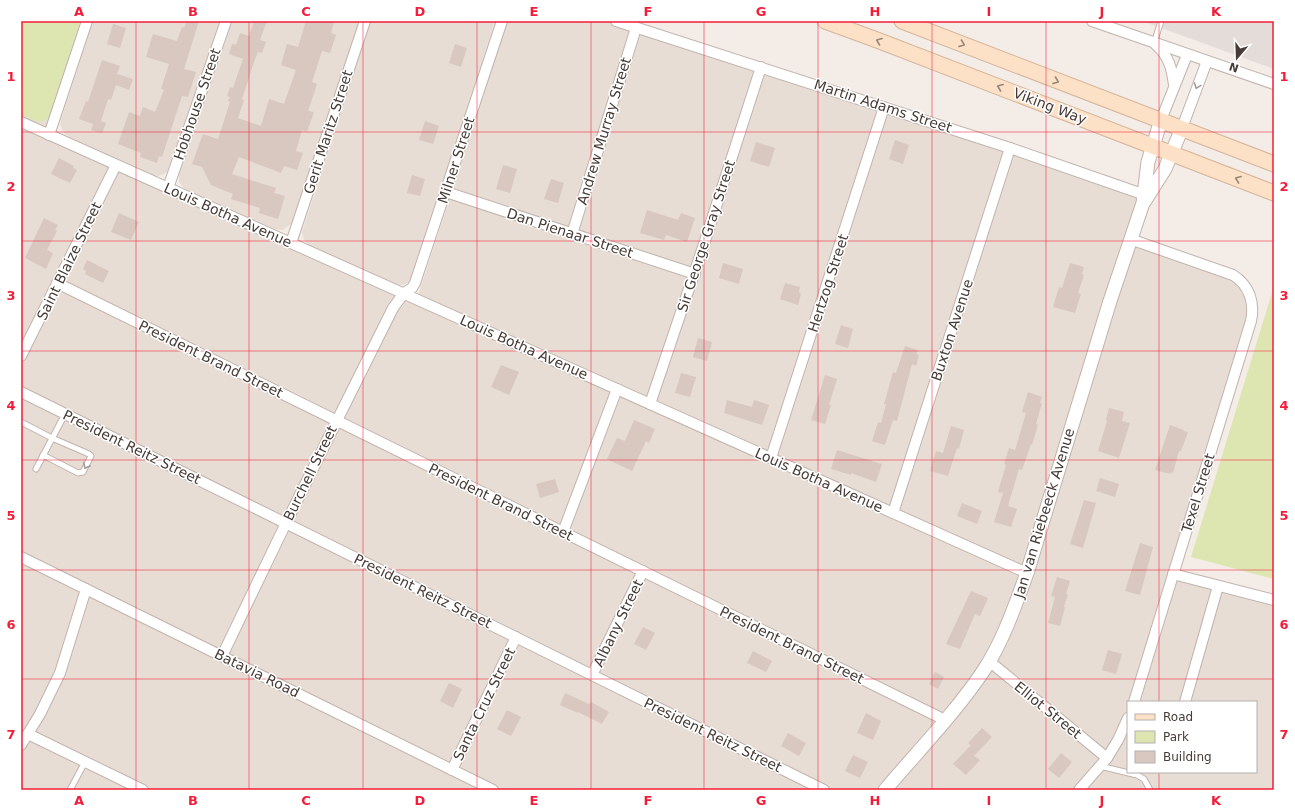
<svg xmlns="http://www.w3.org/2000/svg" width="1295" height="811" font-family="'DejaVu Sans',sans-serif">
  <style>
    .residential { fill: #e7ddd5; fill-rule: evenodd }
    .industrial { fill: #e3dcd9 }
    .green { fill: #dde6b1 }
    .building { fill: #d8c8c0 }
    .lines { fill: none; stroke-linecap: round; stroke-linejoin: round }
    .service-casing { stroke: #c1b4ad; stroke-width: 7 }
    .minor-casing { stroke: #c1b4ad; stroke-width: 12 }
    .tertiary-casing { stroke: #c1b4ad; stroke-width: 15 }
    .secondary-casing { stroke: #d5b59a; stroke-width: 17 }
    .service { stroke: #fff; stroke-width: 5 }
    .minor { stroke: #fff; stroke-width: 10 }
    .tertiary { stroke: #fff; stroke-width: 13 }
    .secondary { stroke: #fde1c7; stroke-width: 15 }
    .oneway { stroke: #988677 }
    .oneway2 { stroke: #a29d9a }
    .grid { fill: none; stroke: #f41d39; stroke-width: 1; stroke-opacity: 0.55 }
    .labels { text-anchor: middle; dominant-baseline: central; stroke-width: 3; stroke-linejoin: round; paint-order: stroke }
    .street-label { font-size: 14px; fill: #463b36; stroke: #fff }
    .neatline { fill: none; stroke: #f41d39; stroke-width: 1.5 }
    .grid-label { font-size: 13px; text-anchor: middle; font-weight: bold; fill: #f41d39 }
  </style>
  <rect width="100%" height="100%" fill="#f3ece7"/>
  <g class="residential">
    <path d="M 21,21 L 82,21 L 44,138 L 415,305 L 507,21 L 613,21 L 1142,195 L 1129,238 L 1230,272 L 1254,305 L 1173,574 L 1274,601 L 1274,790 L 21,790 ZM 1128,702 L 1256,702 L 1256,772 L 1128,772 Z"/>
    <polygon points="93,21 220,21 169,167 167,172 162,175 157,176 152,175 69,137 63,132 60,124 61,120"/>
    <polygon points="232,21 359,21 294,219 291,224 283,230 272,229 187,191 184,188 179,182 179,173"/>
    <polygon points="371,21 495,21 413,277 410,281 406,284 401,285 396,284 310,246 304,240 302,232"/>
  </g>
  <polygon class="industrial" points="1142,21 1274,21 1274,69"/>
  <g class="green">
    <path d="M 21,21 L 80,21 L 52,112 C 44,128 32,120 21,114 Z"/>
    <polygon points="1274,286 1274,579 1191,557"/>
  </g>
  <g class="building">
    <polygon points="187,21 199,21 184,69 196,72 188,97 182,96 162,157 159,156 157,163 140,157 141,153 118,144 129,112 140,116 143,107 155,112 164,90 161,89 169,64 146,57 153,34 177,41 182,27 184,28"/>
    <polygon points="254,21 267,21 260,40 266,42 262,53 258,52 254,62 242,99 244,100 238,118 261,126 269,99 284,104 296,70 281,65 287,44 298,47 306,21 334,21 331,33 336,35 330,53 322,51 312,82 317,84 308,111 314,112 307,132 302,130 296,151 303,153 297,170 284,166 281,173 239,157 232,174 276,188 274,193 285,196 278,219 259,213 260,208 231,199 233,194 211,185 202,167 192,164 203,134 218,139 230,102 228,101 230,97 227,96 230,87 233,88 243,59 229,54 232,44 236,45 240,33 249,36"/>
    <polygon points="113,24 126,28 120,48 107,44"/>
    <polygon points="455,44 467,48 461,67 449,63"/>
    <polygon points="102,60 120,66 117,74 133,79 129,90 116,85 111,100 108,99 101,121 106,123 102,133 91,130 93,124 79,119 86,101 88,102"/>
    <polygon points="425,121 439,126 433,144 419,140"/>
    <polygon points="895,140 909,145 903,164 889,159"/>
    <polygon points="756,142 775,148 769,167 750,161"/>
    <polygon points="59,158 74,166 73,168 77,170 70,183 51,174"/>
    <polygon points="503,165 517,169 510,193 496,189"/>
    <polygon points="412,175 425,179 420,196 407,193"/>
    <polygon points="551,179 564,183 558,203 544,199"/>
    <polygon points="647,210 678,220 681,213 695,218 687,242 666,235 664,240 640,233"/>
    <polygon points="119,213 139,222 131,240 111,232"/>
    <polygon points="44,218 58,225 55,230 57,231 47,250 53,253 46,269 25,258"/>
    <polygon points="87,260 109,271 103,283 85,274 86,271 83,269"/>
    <polygon points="723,263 743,269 739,284 719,278"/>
    <polygon points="1070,263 1084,267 1082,274 1084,275 1078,293 1081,294 1075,313 1053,307 1059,287 1062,288"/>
    <polygon points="785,283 800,287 799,292 801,294 798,305 780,299"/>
    <polygon points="841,325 853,329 848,348 835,344"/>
    <polygon points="698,338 712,342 707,361 693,357"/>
    <polygon points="905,346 918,350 916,354 919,355 916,366 912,364 897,421 893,420 885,445 872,441 878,422 881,423 886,404 884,404 893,372 896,373"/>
    <polygon points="501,365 519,372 509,395 491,387"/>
    <polygon points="681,373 696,377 690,397 675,393"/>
    <polygon points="825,375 837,379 829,405 831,405 825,424 811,420"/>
    <polygon points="1028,392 1042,397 1040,403 1042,403 1036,424 1038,425 1032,445 1031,444 1022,470 1019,469 1008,506 1017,509 1011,527 994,522 1003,493 998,492 1006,465 1004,464 1009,448 1015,450 1026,413 1022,412"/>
    <polygon points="727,400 752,407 754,400 769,405 762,425 724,413"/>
    <polygon points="1109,408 1124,412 1122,421 1130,423 1119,458 1098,451 1107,421 1106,420"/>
    <polygon points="634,420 655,429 649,443 646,441 632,471 607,459 617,438 625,441"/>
    <polygon points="1170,425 1184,430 1183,431 1188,432 1181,451 1179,451 1173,473 1171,472 1170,474 1155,470"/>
    <polygon points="951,426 964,430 959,449 957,448 948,476 930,471 936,451 943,453"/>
    <polygon points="837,450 882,464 876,482 851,473 851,475 831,469"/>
    <polygon points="1100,478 1119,484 1115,497 1096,491"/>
    <polygon points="555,479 559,492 540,498 536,484"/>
    <polygon points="1084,500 1096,503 1083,548 1070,544"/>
    <polygon points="962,503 982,511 977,524 957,516"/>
    <polygon points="1140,543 1153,547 1140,595 1125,591"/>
    <polygon points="1057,577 1070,581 1066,594 1068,594 1064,607 1065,607 1060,626 1048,623 1055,597 1051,596"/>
    <polygon points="971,591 988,598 980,616 975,614 960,649 946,644"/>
    <polygon points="643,627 655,633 646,650 634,644"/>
    <polygon points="1108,650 1122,654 1116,674 1102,670"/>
    <polygon points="753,651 772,661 766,672 747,663"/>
    <polygon points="935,672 944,677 938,689 929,684"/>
    <polygon points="449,683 462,689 453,708 440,701"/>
    <polygon points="565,693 589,704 591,702 609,712 602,724 578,712 578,713 560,705"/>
    <polygon points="507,710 521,717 511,736 497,729"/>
    <polygon points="866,713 881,721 873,740 857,733"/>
    <polygon points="982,728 992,737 974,756 980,760 966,775 953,764 971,745 968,743"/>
    <polygon points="788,733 806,743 799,756 781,746"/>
    <polygon points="1061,753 1072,762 1059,778 1048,769"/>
    <polygon points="853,755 868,762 860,778 845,771"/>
  </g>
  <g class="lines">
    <defs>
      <g id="service">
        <polyline points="1154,43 1161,21"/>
        <polyline points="21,422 52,438 89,454 91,456 83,472 78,473 43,455"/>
        <polyline points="36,469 65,414"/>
        <polyline points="1100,766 1137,775 1144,779 1150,790"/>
        <polyline points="70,790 85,762"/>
      </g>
      <g id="minor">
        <polyline points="616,21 1010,148 1148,196"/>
        <polyline points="1092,21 1274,84"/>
        <path d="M 1156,45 C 1169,56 1172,69 1174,85"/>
        <polyline points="1161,120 1187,55"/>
        <polyline points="21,122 1027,573"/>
        <polyline points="1182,128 1207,61"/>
        <polyline points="49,135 87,21"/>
        <polyline points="168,188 226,21"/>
        <polyline points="446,192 695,274"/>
        <polyline points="572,234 636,28"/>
        <path d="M 1130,239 L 1233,275 C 1249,285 1255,302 1251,321 L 1134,702"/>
        <polyline points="291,243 365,21"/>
        <polyline points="57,283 945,720"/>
        <polyline points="21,356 116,165"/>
        <polyline points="21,392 824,790"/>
        <polyline points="650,404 704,244 761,67"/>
        <polyline points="771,458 884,107"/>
        <polyline points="893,513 1010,148"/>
        <polyline points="563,532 617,389"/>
        <polyline points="21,557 493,790"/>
        <polyline points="1173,574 1274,600"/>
        <polyline points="222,656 286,523 393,308 404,293 412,288 415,283 502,21"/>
        <polyline points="989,661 1107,758"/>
        <polyline points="592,675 643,571"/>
        <polyline points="1185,702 1218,586"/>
        <polyline points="28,734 143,790"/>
        <polyline points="21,745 40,714 60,673 86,589"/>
        <polyline points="452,770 516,637"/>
        <polyline points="1079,790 1107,758 1118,740 1128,718"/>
      </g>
      <g id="tertiary">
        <polyline points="1144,202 1165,169 1182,128"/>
        <path d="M 885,790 C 917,752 956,712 984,670 C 1003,641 1015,606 1027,573 L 1110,301 L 1143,203 L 1148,162 L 1161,120"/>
      </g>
      <g id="secondary">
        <polyline points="825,21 877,40 1274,193"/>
        <polyline points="902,21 1274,164"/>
      </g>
    </defs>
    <use href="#service" class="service-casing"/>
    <use href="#minor" class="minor-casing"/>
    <use href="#tertiary" class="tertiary-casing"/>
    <use href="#secondary" class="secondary-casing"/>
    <use href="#service" class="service"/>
    <use href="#minor" class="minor"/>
    <use href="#tertiary" class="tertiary"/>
    <use href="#secondary" class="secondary"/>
  </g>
  <defs><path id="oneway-chevron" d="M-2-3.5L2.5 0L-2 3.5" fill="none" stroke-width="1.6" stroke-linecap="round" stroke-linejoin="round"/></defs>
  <g class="oneway">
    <use href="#oneway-chevron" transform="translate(879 41) rotate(-159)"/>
    <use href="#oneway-chevron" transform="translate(962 44) rotate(21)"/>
    <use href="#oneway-chevron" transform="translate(1056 81) rotate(21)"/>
    <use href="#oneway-chevron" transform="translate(1000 87) rotate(-159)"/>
    <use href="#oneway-chevron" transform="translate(1238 179) rotate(-159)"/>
  </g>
  <g class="oneway2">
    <use href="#oneway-chevron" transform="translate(1197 86) rotate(110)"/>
    <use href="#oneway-chevron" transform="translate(86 466) rotate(119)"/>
  </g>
  <path class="grid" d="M 136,21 L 136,790M 249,21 L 249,790M 363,21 L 363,790M 477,21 L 477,790M 591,21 L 591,790M 704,21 L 704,790M 818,21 L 818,790M 932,21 L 932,790M 1046,21 L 1046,790M 1159,21 L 1159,702M 21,132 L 1274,132M 21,241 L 1274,241M 21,351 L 1274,351M 21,460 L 1274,460M 21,570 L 1274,570M 21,679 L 1274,679M 1159,772 L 1159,790"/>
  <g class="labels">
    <g class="street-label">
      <text transform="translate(197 104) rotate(-71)">Hobhouse Street</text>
      <text transform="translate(883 106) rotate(18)">Martin Adams Street</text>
      <text transform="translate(1050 106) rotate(21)">Viking Way</text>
      <text transform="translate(604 131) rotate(-73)">Andrew Murray Street</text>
      <text transform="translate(328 132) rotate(-72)">Gerit Maritz Street</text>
      <text transform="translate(456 160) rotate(-72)">Milner Street</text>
      <text transform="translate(228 215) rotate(24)">Louis Botha Avenue</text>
      <text transform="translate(570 233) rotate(18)">Dan Pienaar Street</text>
      <text transform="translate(706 236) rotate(-72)">Sir George Gray Street</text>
      <text transform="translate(69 261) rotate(-64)">Saint Blaize Street</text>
      <text transform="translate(828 283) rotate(-72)">Hertzog Street</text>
      <text transform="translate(952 330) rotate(-72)">Buxton Avenue</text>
      <text transform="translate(524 347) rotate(24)">Louis Botha Avenue</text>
      <text transform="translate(211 359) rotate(26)">President Brand Street</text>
      <text transform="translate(132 447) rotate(26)">President Reitz Street</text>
      <text transform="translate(310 473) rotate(-64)">Burchell Street</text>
      <text transform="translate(819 480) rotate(24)">Louis Botha Avenue</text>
      <text transform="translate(1198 493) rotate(-73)">Texel Street</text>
      <text transform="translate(501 502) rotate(26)">President Brand Street</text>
      <text transform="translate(1044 513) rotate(-73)">Jan van Riebeeck Avenue</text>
      <text transform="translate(423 591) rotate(26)">President Reitz Street</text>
      <text transform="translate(618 623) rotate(-64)">Albany Street</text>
      <text transform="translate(792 645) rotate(26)">President Brand Street</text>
      <text transform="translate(257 673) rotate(26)">Batavia Road</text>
      <text transform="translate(484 704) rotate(-64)">Santa Cruz Street</text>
      <text transform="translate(1048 710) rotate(39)">Elliot Street</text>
      <text transform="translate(713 735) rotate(26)">President Reitz Street</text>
    </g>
  </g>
  <rect width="1295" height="811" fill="none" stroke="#ffffff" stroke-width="44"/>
  <rect x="1127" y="701" width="130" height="72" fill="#ffffff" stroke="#b5b1af"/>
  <rect x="1135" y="714" width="20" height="6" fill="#fde1c7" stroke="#b5b1af"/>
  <text x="1163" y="721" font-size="12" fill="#463b36">Road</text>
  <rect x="1135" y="731" width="20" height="12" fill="#dde6b1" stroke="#b5b1af"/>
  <text x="1163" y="741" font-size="12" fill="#463b36">Park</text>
  <rect x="1135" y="751" width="20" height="12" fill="#d8c8c0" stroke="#b5b1af"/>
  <text x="1163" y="761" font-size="12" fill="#463b36">Building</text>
  <g transform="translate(1237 58) rotate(199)" stroke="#ffffff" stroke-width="3" paint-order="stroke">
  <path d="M0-3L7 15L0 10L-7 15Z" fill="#463b36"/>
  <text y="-6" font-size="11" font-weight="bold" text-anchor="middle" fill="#463b36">N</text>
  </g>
  <rect x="22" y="22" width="1251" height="767" class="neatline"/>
  <g class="grid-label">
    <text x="79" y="16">A</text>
    <text x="193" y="16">B</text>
    <text x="306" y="16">C</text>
    <text x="420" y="16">D</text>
    <text x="534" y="16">E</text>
    <text x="648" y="16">F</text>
    <text x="761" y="16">G</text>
    <text x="875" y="16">H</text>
    <text x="989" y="16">I</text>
    <text x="1102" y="16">J</text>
    <text x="1216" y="16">K</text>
    <text x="11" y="81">1</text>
    <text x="1284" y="81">1</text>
    <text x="11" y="191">2</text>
    <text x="1284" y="191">2</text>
    <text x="11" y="300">3</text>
    <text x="1284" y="300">3</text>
    <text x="11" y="410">4</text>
    <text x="1284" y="410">4</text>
    <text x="11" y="520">5</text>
    <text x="1284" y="520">5</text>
    <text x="11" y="629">6</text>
    <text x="1284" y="629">6</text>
    <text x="11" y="739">7</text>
    <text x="1284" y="739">7</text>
    <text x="79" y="805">A</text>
    <text x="193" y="805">B</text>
    <text x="306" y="805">C</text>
    <text x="420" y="805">D</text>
    <text x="534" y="805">E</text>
    <text x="648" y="805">F</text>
    <text x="761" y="805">G</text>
    <text x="875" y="805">H</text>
    <text x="989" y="805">I</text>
    <text x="1102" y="805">J</text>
    <text x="1216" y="805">K</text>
  </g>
</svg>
